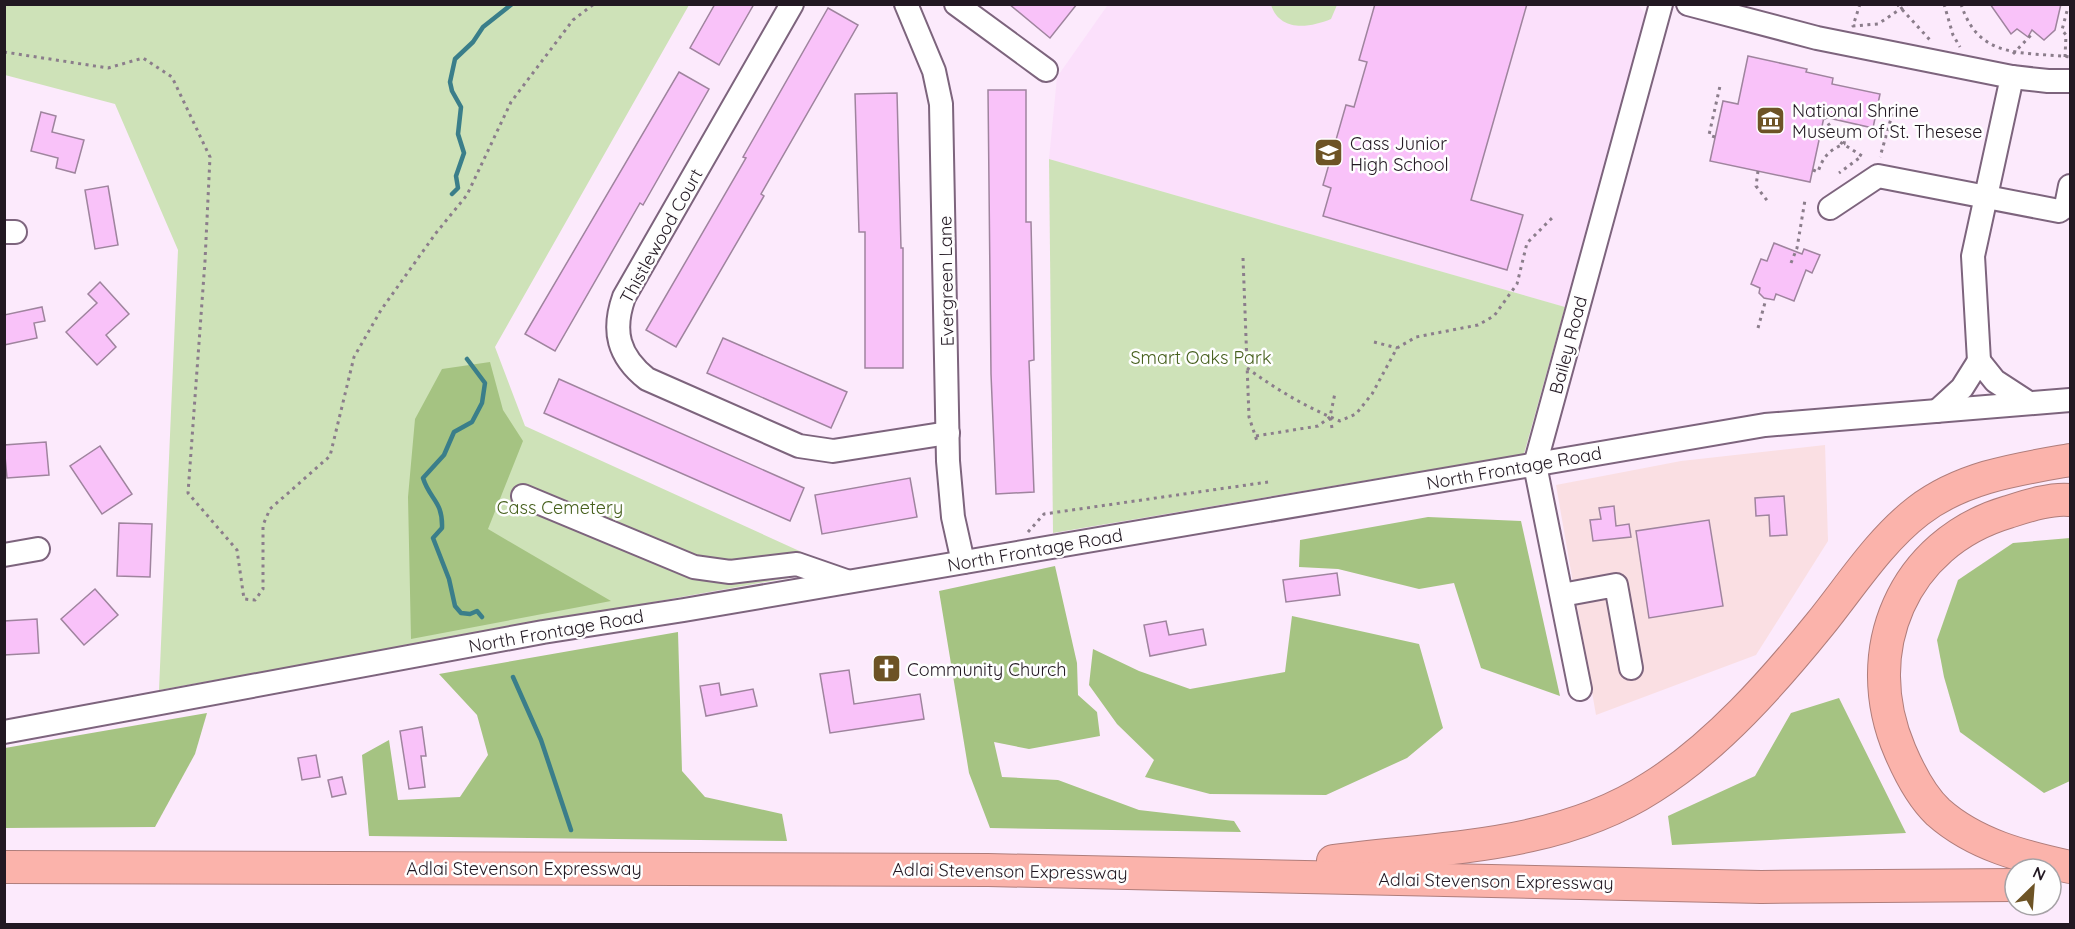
<svg xmlns="http://www.w3.org/2000/svg" width="2075" height="929" font-family="Quicksand,sans-serif">
  <style>
    .commercial { fill: #fadfe3 }
    .built { fill: #fbe0fb }
    .green { fill: #cee2b8 }
    .forest { fill: #a5c382 }
    .lines { fill: none; stroke-linecap: round; stroke-linejoin: round }
    .stream { stroke: #3a7e8a; stroke-width: 4.5 }
    .building { fill: #f9c2f9; stroke: #9f849e; stroke-width: 1.5 }
    .minor-casing { stroke: #7d647d; stroke-width: 26 }
    .highway-casing { stroke: #af7d7b; stroke-width: 34 }
    .path { stroke: #8b7d8b; stroke-width: 3; stroke-dasharray: 3 4.5; stroke-linecap: butt }
    .minor { stroke: #fff; stroke-width: 22 }
    .highway { stroke: #fbb3ab; stroke-width: 32 }
    .labels { text-anchor: middle; dominant-baseline: central; stroke-width: 5; stroke-linejoin: round; paint-order: stroke }
    .poi-label { font-size: 18px; fill: #221822; stroke: #fefefe; text-anchor: start }
    .street-label { font-size: 18px; fill: #221822; stroke: #fefefe }
    .park-label { font-size: 18px; fill: #455f1c; stroke: #fefefe }
  </style>
  <rect width="100%" height="100%" fill="#fceafc"/>
  <polygon class="commercial" points="1825,445 1828,541 1756,655 1596,715 1556,485 1681,461"/>
  <polygon class="built" points="1638,4 1645,14 1644,25 1565,307 1049,159 1057,77 1107,6 1106,5"/>
  <g class="green">
    <polygon points="4,5 689,5 495,347 525,426 839,569 159,690 178,250 115,104 5,75"/>
    <path d="M 1271,5 L 1271,4 L 1337,5 L 1331,19 C 1309,28 1280,32 1271,5 Z"/>
    <polygon points="1049,159 1565,307 1524,454 1053,533"/>
  </g>
  <g class="forest">
    <polygon points="490,362 503,410 523,441 488,529 611,601 411,639 408,497 415,419 442,369"/>
    <polygon points="1428,517 1521,521 1560,696 1481,668 1454,583 1419,589 1338,569 1299,567 1300,540"/>
    <polygon points="2070,538 2070,781 2044,793 1960,732 1944,677 1937,640 1958,580 2013,543"/>
    <polygon points="1055,566 1077,663 1078,695 1097,712 1100,736 1029,749 994,742 1002,777 1058,780 1139,810 1234,821 1241,832 990,828 969,773 939,591"/>
    <polygon points="1292,616 1419,644 1443,728 1407,758 1326,795 1210,794 1145,777 1154,760 1117,724 1089,685 1093,649 1139,671 1190,689 1285,672"/>
    <polygon points="678,632 682,771 705,797 782,814 787,841 369,836 362,755 389,740 398,800 460,797 488,755 477,715 439,674"/>
    <polygon points="1839,698 1906,833 1672,845 1668,816 1755,776 1791,713"/>
    <polygon points="207,713 195,754 155,827 5,828 5,748"/>
  </g>
  <g class="lines">
    <g class="stream">
      <polyline points="452,194 458,188 456,176 464,153 458,134 461,107 452,91 450,82 455,59 473,42 483,27 512,4"/>
      <path d="M 467,359 L 485,383 L 482,403 L 472,422 L 454,432 L 444,455 L 423,478 C 430,500 443,501 442,528 L 433,538 L 449,579 L 455,606 L 461,613 L 470,614 L 477,611 L 482,617"/>
      <polyline points="513,677 541,740 571,830"/>
    </g>
  </g>
  <g class="building">
    <polygon points="715,4 754,4 719,65 690,48"/>
    <polygon points="1009,4 1077,4 1050,38"/>
    <polygon points="1375,4 1527,4 1471,200 1523,215 1507,270 1323,216 1331,188 1323,185 1346,105 1354,107 1367,62 1359,60"/>
    <polygon points="1990,4 2061,4 2055,30 2044,40 2032,30 2028,37 2017,29 2011,34"/>
    <polygon points="828,8 858,25 761,194 764,196 676,347 646,330 746,158 743,157"/>
    <polygon points="1748,56 1807,69 1806,72 1833,78 1832,84 1880,94 1873,128 1824,117 1810,182 1710,161 1723,101 1738,104"/>
    <polygon points="679,72 709,89 643,205 640,203 555,351 525,334"/>
    <polygon points="988,90 1026,90 1026,222 1031,222 1034,360 1029,361 1034,492 996,494 991,374"/>
    <polygon points="897,93 901,248 903,248 903,368 865,368 865,232 859,232 855,94"/>
    <polygon points="41,112 56,116 52,132 84,140 75,173 56,168 58,158 31,151"/>
    <polygon points="108,186 118,245 95,249 85,190"/>
    <polygon points="1774,243 1802,254 1804,249 1820,255 1812,273 1806,270 1794,301 1776,294 1774,300 1764,298 1759,293 1760,288 1751,284 1761,259 1767,261"/>
    <polygon points="100,282 129,314 106,335 116,347 97,365 66,332 97,303 88,294"/>
    <polygon points="42,307 45,321 34,323 37,338 4,345 4,315"/>
    <polygon points="723,338 847,392 831,428 707,373"/>
    <polygon points="559,379 804,488 790,521 544,413"/>
    <polygon points="46,442 49,475 7,478 4,445"/>
    <polygon points="100,446 132,494 102,514 70,466"/>
    <polygon points="910,478 917,517 822,534 815,495"/>
    <polygon points="1784,496 1787,535 1770,536 1769,515 1756,516 1755,498"/>
    <polygon points="1614,506 1616,526 1629,524 1631,537 1593,541 1590,520 1601,519 1599,508"/>
    <polygon points="1709,520 1723,606 1649,618 1636,531"/>
    <polygon points="119,523 152,524 150,577 117,576"/>
    <polygon points="1337,573 1340,595 1286,602 1283,580"/>
    <polygon points="95,589 118,615 84,645 61,619"/>
    <polygon points="37,619 39,653 4,655 4,621"/>
    <polygon points="1166,621 1169,635 1203,629 1206,645 1150,656 1144,625"/>
    <polygon points="849,670 854,704 920,694 924,719 830,733 820,674"/>
    <polygon points="719,683 721,695 753,689 757,706 706,716 700,686"/>
    <polygon points="422,727 426,756 421,756 425,787 409,789 400,731"/>
    <polygon points="316,755 320,777 302,780 298,758"/>
    <polygon points="342,777 346,794 332,797 328,780"/>
  </g>
  <g class="lines">
    <defs>
      <g id="minor">
        <path d="M 792,4 L 624,297 C 612,331 618,356 647,379 L 799,446 L 833,451 L 948,433"/>
        <polyline points="906,4 934,71 941,104 948,461 953,517 963,562"/>
        <polyline points="956,4 1046,70"/>
        <polyline points="1688,4 1817,38 2012,77 1973,256 1979,361"/>
        <polyline points="2012,77 2048,81 2070,81"/>
        <polyline points="1830,208 1878,176 2059,211 2066,206 2070,186"/>
        <polyline points="4,232 15,232"/>
        <polyline points="1937,411 1962,388 1979,361 1995,381 2029,403"/>
        <polyline points="523,496 694,567 730,572 797,564 846,581"/>
        <polyline points="4,555 38,549"/>
        <polyline points="1562,595 1616,585 1631,668"/>
        <polyline points="1580,689 1535,465 1661,4"/>
        <polyline points="4,732 543,632 684,610 1765,425 2070,400"/>
      </g>
      <g id="highway">
        <path d="M 2070,500 C 2051,498 2027,506 2008,512 C 1903,543 1857,651 1900,751 C 1909,772 1921,796 1938,812 C 1975,845 2024,857 2070,867"/>
        <path d="M 1333,861 C 1441,847 1558,848 1652,787 C 1716,747 1773,682 1820,624 C 1850,587 1879,541 1918,511 C 1962,477 2018,469 2070,460"/>
        <polyline points="4,867 988,870 1761,887 2015,885"/>
      </g>
    </defs>
    <use href="#minor" class="minor-casing"/>
    <use href="#highway" class="highway-casing"/>
    <g class="path">
      <polyline points="1860,4 1853,26 1878,24 1908,4"/>
      <polyline points="1897,4 1930,40"/>
      <polyline points="1944,4 1953,35 1960,47"/>
      <path d="M 1961,4 C 1979,61 2024,51 2070,57"/>
      <polyline points="4,52 108,68 143,58 172,77 210,157 205,261 188,493 237,550 244,599 255,600 263,589 263,525 270,509 330,456 354,357 381,310 436,233 467,195 511,102 573,20 594,4"/>
      <polyline points="2013,54 2032,34"/>
      <polyline points="2065,57 2066,35 2062,30 2068,7"/>
      <polyline points="1876,111 1892,115 1880,157"/>
      <polyline points="1824,117 1840,142 1862,156 1839,173"/>
      <polyline points="1715,137 1709,135 1720,86"/>
      <path d="M 1813,170 L 1818,172 C 1823,157 1829,150 1844,144 L 1848,122"/>
      <polyline points="1758,171 1756,186 1769,203"/>
      <polyline points="1243,258 1249,417 1257,441"/>
      <polyline points="1791,263 1797,248 1805,200"/>
      <polyline points="1758,328 1766,299"/>
      <polyline points="1374,342 1397,348"/>
      <path d="M 1247,368 C 1277,390 1306,407 1340,421 L 1356,414 L 1372,394 L 1397,348 L 1416,337 L 1478,325 L 1494,316 L 1517,284 L 1527,243 L 1554,216"/>
      <polyline points="1332,428 1330,417 1335,393"/>
      <polyline points="1256,436 1318,426 1330,417"/>
      <polyline points="1028,532 1044,514 1268,482"/>
    </g>
    <use href="#minor" class="minor"/>
    <use href="#highway" class="highway"/>
  </g>
  <defs>
    <symbol id="museum-square" viewBox="-11 -11 22 22"><rect x="-9" y="-9" width="18" height="18" rx="4" fill="#6d5325" stroke="#fefefe"/><path d="M0-6L6-3V-2H-6V-3ZM-5-1h2V3h-2ZM-1-1h2V3h-2ZM3-1h2V3H3ZM-6 4H6V6H-6Z" fill="#fff"/></symbol>
    <symbol id="school-square" viewBox="-11 -11 22 22"><rect x="-9" y="-9" width="18" height="18" rx="4" fill="#6d5325" stroke="#fefefe"/><path d="M0-5L7-2L0 1L-7-2ZM-4 1L0 2.5L4 1V4Q0 6-4 4Z" fill="#fff"/></symbol>
    <symbol id="church-square" viewBox="-11 -11 22 22"><rect x="-9" y="-9" width="18" height="18" rx="4" fill="#6d5325" stroke="#fefefe"/><path d="M-1.2-6h2.4v3.5h3.3v2.4h-3.3V6h-2.4V-.1h-3.3v-2.4h3.3Z" fill="#fff"/></symbol>
  </defs>
  <g fill-rule="evenodd">
    <use href="#museum-square" x="1754" y="104" width="33" height="33"/>
    <use href="#school-square" x="1312" y="136" width="33" height="33"/>
    <use href="#church-square" x="870" y="652" width="33" height="33"/>
  </g>
  <g class="labels">
    <g class="poi-label">
      <text x="1792" y="110">National Shrine<tspan x="1792" dy="21">Museum of St. Thesese</tspan></text>
      <text x="1350" y="143">Cass Junior<tspan x="1350" dy="21">High School</tspan></text>
      <text x="907" y="669">Community Church</text>
    </g>
    <g class="street-label">
      <text transform="translate(661 236) rotate(-61)">Thistlewood Court</text>
      <text transform="translate(946 281) rotate(-91)">Evergreen Lane</text>
      <text transform="translate(1568 345) rotate(-75)">Bailey Road</text>
      <text transform="translate(1514 468) rotate(-10)">North Frontage Road</text>
      <text transform="translate(1035 550) rotate(-10)">North Frontage Road</text>
      <text transform="translate(556 631) rotate(-10)">North Frontage Road</text>
      <text x="524" y="868">Adlai Stevenson Expressway</text>
      <text transform="translate(1010 871) rotate(1)">Adlai Stevenson Expressway</text>
      <text transform="translate(1496 881) rotate(1)">Adlai Stevenson Expressway</text>
    </g>
    <g class="park-label">
      <text x="1201" y="357">Smart Oaks Park</text>
      <text x="560" y="507">Cass Cemetery</text>
    </g>
  </g>
  <rect width="2075" height="929" fill="none" stroke="#221822" stroke-width="12"/>
  <g transform="translate(2033 887) rotate(25)"><circle r="28" fill="#fefefe" stroke="#a6a2a6" stroke-width="1.5"/>
  <path d="M0-4.5L10 22L0 15L-10 22Z" fill="#6d5325"/>
  <text y="-9" font-size="16" font-weight="bold" text-anchor="middle" fill="#221822">N</text>
  </g>
</svg>
